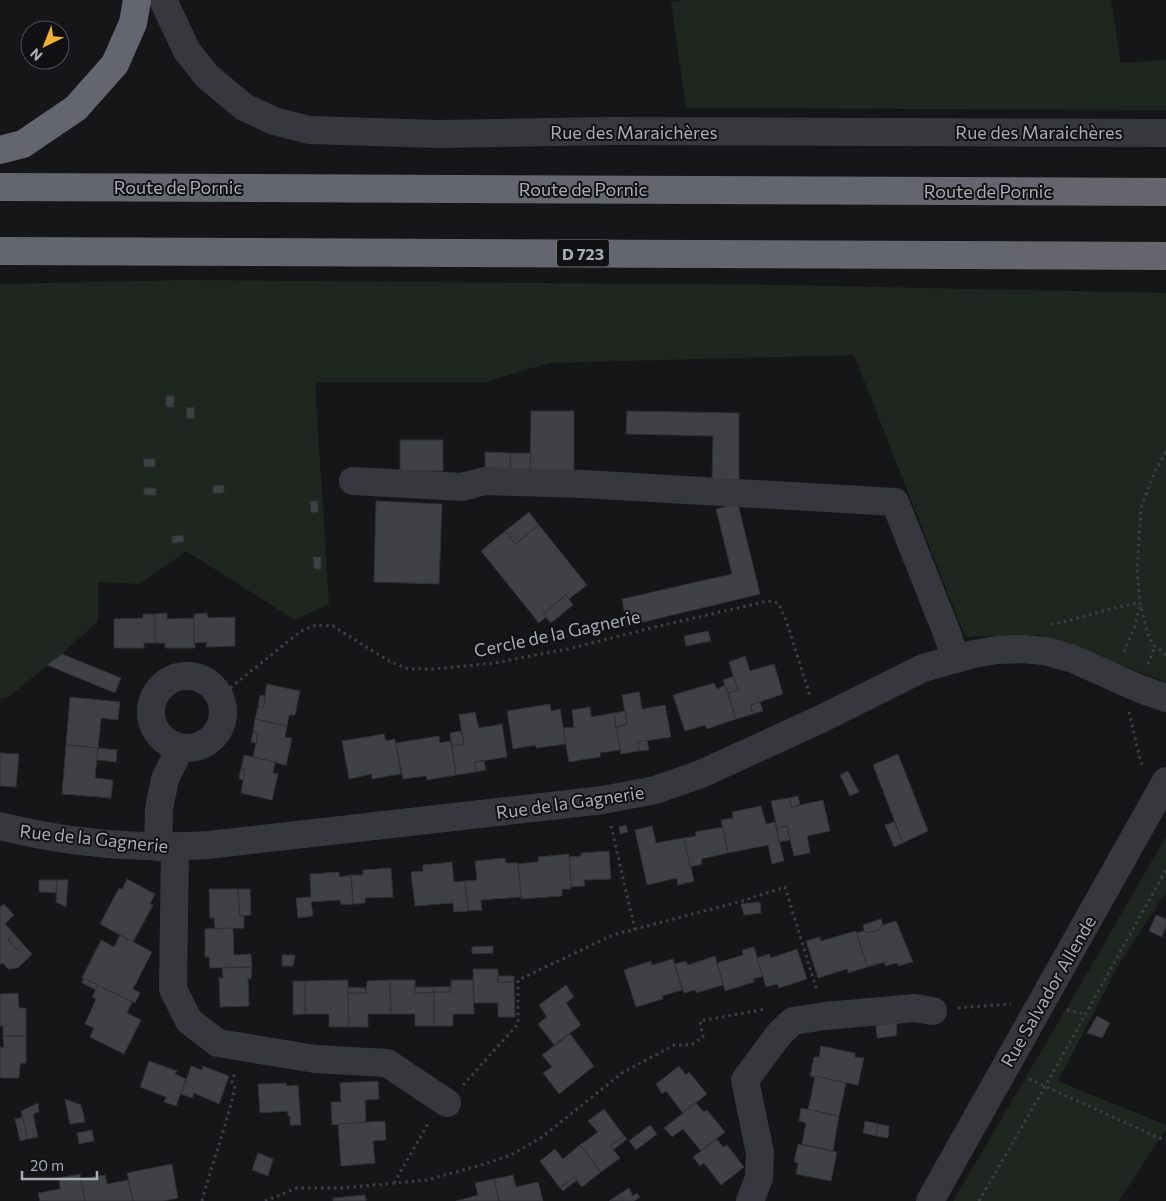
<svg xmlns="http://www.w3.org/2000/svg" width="1166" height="1201" font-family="Commissioner,sans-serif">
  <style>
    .green { fill: #1e261f }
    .building { fill: #404145; stroke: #303034 }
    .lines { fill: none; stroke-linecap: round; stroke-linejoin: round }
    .path { stroke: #3d3f44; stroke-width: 3; stroke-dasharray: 2.5 4; stroke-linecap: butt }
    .minor { stroke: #37383d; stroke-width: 28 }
    .highway { stroke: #63666e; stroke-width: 28 }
    .labels { text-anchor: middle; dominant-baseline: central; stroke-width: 4; stroke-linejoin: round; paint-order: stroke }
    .shield { fill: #111113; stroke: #7b7e86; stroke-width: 1 }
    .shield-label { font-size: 16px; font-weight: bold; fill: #a8adb8 }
    .street-label { font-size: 18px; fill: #a8adb8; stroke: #111113 }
  </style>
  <rect width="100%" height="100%" fill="#161618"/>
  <g class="green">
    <polygon points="684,0 1111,0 1121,63 1166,60 1166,110 686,108 671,2"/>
    <polygon points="186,280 785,285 1166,293 1166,682 1040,635 965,637 854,355 549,363 485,382 315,382 329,604 295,620 186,551 140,584 98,582 98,621 62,654 8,697 0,699 0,284"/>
    <polygon points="1166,836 1166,892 1118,966 1058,1081 1166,1125 1166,1129 1119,1201 953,1201 1096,958"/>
  </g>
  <g class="building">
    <rect x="166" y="396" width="8" height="11"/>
    <polygon points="194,407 194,418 187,419 186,408"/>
    <polygon points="531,411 574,411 574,472 530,471"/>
    <polygon points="627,411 739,413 739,481 712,480 713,436 626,434"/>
    <rect x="400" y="440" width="43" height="31"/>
    <polygon points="485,452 511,453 510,471 485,471"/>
    <polygon points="511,453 531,453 530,471 510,471"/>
    <polygon points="143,459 155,459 155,467 144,467"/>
    <polygon points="224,485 224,493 213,493 213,486"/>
    <rect x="144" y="488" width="12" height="7"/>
    <polygon points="310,501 318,501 318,512 311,513"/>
    <polygon points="376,501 442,504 439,584 374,582"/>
    <polygon points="738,504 760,594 627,626 622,599 732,574 716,509"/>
    <polygon points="529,512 539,525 515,544 505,531"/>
    <polygon points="539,525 587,585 569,599 566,595 543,614 546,617 539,623 481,551 505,531 515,544"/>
    <polygon points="183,535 184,542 172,543 172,536"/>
    <polygon points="313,557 321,557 321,569 314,569"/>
    <polygon points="566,595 573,605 551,623 543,614"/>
    <polygon points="167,613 167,619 194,618 195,648 165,648 165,643 155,643 155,614"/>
    <polygon points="207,613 208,618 235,617 235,646 206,647 207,642 194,643 194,614"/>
    <polygon points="143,614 155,614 155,643 144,643 144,648 114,648 114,619 143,618"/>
    <polygon points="708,631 711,641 686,646 684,636"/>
    <polygon points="62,654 121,678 115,693 47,665"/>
    <polygon points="745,656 750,671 774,664 783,694 751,705 753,714 736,719 728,693 738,690 729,662"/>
    <polygon points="734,676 738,690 728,693 723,680"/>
    <polygon points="714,683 717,689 725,685 736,719 707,729 705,725 685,731 673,695"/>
    <polygon points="267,684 300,691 295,715 289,715 287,726 255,719 258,707 263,708"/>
    <polygon points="639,692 642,709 665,705 671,737 638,742 639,751 621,754 616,727 627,724 622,695"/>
    <polygon points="260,695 265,696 263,708 258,707"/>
    <polygon points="70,697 120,702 118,720 101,718 98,748 66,745"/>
    <polygon points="760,702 763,711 753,714 751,705"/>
    <polygon points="550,704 551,711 560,709 566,744 536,748 536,745 513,749 507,711"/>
    <polygon points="590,707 591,717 614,713 620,750 600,753 600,757 569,762 563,728 574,727 572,710"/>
    <polygon points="625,711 627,724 616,727 614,713"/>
    <polygon points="475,712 479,728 502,724 507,757 475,762 476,772 456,775 452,746 464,744 459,715"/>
    <polygon points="255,719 287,726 285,737 292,738 286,765 253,757 258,733 253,732"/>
    <polygon points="461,731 464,744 452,746 450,733"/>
    <polygon points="253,732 258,733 256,743 251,742"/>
    <polygon points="384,734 386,741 395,739 401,774 372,779 372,774 349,779 342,741"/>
    <polygon points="439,736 440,743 451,741 456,775 427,780 426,776 403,779 396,743"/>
    <polygon points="647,740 649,750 639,751 638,742"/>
    <polygon points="66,745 98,748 95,778 113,780 111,798 62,794"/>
    <polygon points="98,748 117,750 116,762 97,760"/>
    <polygon points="0,753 19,754 16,787 0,786"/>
    <polygon points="898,754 928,831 903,843 873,765"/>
    <polygon points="244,755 275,762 273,773 278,774 272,800 241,793 245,769 241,768"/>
    <polygon points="484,761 486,770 476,772 475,762"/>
    <polygon points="241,768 245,769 243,780 239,779"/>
    <polygon points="848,771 859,792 850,796 840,775"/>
    <polygon points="798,796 800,805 792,807 789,798"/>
    <polygon points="789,798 792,807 823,800 830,831 807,836 810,853 794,856 787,826 777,828 771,801"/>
    <polygon points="761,806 766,824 775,822 784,861 772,864 768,845 728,853 721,820 733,818 732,812"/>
    <polygon points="894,822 903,843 894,847 885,825"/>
    <polygon points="626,825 628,832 620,834 619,827"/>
    <polygon points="652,826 656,843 684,838 694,881 678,885 677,878 647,885 635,830"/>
    <polygon points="787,826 790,840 779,842 777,828"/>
    <polygon points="723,827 728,853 701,859 702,864 690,867 684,838 696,836 695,832"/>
    <polygon points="609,851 611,879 584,880 585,886 571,887 569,857 581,856 581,853"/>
    <polygon points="569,854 571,889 562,889 562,896 521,899 518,864 538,862 538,857"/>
    <polygon points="505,858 506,863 518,863 521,897 481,900 482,910 468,911 465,881 477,880 475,861"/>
    <polygon points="452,862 454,882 465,881 468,911 454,912 453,903 415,906 411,872 423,871 423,865"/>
    <polygon points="391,868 393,897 365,898 365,903 353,904 351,875 363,875 363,870"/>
    <polygon points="339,872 339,877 351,875 353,904 341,905 340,900 311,902 313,916 298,918 296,898 311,897 310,874"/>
    <polygon points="127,879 155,894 150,904 153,905 133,942 100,924 119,888 122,889"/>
    <polygon points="39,880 57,880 56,893 39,892"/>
    <polygon points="57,880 68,880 66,907 56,902"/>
    <polygon points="209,889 238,889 240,916 244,916 244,928 215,929 214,918 210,918"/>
    <polygon points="238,889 250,889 251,915 240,916"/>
    <polygon points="760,902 761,913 744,915 741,904"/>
    <polygon points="4,904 14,915 5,924 14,934 8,939 17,950 23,944 32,954 18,968 8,969 3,963 0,965 0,907"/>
    <polygon points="1156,915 1166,919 1166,926 1162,937 1149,931"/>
    <polygon points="881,919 883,925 879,930 868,933 864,931 863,925"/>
    <polygon points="896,921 913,962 898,966 897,963 885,966 885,962 867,967 856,933 864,931 868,933 879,930 883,925"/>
    <polygon points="233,928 234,955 251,954 252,967 210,968 209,957 205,957 205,929"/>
    <polygon points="856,931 867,967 848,973 847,969 818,978 806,941 820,937 821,941"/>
    <polygon points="14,934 23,944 17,950 8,939"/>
    <polygon points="120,935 152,952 133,989 140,993 135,1003 82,978 101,940 114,947"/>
    <polygon points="493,946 493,953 472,954 472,947"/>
    <polygon points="754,947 763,976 753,979 754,982 725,991 717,963 743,955 742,950"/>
    <polygon points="797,949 807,979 779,988 777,984 766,987 757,958 769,954 771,958"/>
    <polygon points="282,955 295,955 293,966 282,966"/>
    <polygon points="715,956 723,985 696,993 695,990 684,993 674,964 686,961 688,965"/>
    <polygon points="673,959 682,990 662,996 663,999 636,1007 624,970 651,961 652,965"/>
    <polygon points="252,967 251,979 248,978 249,1006 220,1007 219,978 223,978 222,968"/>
    <polygon points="473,969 498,969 498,982 514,982 515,1017 498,1017 498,1003 474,1003"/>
    <rect x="498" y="976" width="16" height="6"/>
    <polygon points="84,978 98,985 96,990 82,983"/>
    <polygon points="348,980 349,1027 329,1027 329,1014 305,1014 305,981"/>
    <polygon points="390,980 391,1014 368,1014 368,1027 349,1027 348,993 366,993 367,981"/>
    <polygon points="390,980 415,980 415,993 434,992 434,1026 415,1026 415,1014 391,1014"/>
    <polygon points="451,980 473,980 474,1014 453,1014 453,1026 434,1026 434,992 451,992"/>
    <polygon points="293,981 305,981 305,1014 293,1015"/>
    <polygon points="98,985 132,1002 127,1013 141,1020 124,1054 90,1037 94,1028 85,1024 96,999 92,997"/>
    <polygon points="566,985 574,997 566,1003 581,1025 554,1045 538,1024 547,1017 539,1005"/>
    <polygon points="348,987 366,988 366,993 348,993"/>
    <polygon points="415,987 434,987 434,992 415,993"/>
    <rect x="434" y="987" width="17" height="5"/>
    <polygon points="18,993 19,1008 26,1008 26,1036 3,1036 3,1026 0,1026 0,994"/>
    <polygon points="1097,1016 1110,1023 1102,1038 1087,1033"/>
    <polygon points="897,1022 896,1036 877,1038 876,1024"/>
    <polygon points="570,1034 594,1066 559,1094 543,1073 552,1067 542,1055"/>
    <polygon points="3,1036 26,1036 26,1063 20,1064 19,1078 0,1078 0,1047 4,1047"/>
    <polygon points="821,1046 855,1053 855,1057 864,1058 858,1085 810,1076 814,1057 819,1057"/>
    <polygon points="149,1061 177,1071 175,1074 186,1079 176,1106 164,1102 166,1097 140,1087"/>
    <polygon points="191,1066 202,1070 203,1066 229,1076 219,1104 194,1093 192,1098 181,1094"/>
    <polygon points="679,1066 686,1075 689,1072 707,1094 683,1113 666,1091 662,1094 656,1084"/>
    <polygon points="815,1076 846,1083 839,1116 808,1110"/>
    <polygon points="378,1081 379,1099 365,1100 366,1122 332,1125 331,1102 341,1102 340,1083"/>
    <polygon points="286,1083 287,1086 298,1085 301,1125 290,1125 290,1116 288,1116 288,1111 260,1113 258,1084"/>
    <polygon points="65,1099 81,1105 85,1122 70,1124"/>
    <polygon points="38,1103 39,1112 33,1114 38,1137 27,1139 21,1111"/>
    <polygon points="696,1103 704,1112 707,1110 725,1132 701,1151 683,1129 672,1137 664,1128"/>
    <polygon points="801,1108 839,1116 833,1151 802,1144 806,1123 799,1121"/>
    <polygon points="604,1109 624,1136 610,1146 620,1158 601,1172 580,1145 598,1132 588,1121"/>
    <polygon points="23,1117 27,1139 20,1141 15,1119"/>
    <polygon points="385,1121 386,1140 373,1141 375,1163 341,1166 338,1124"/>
    <polygon points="865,1121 878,1124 876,1136 863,1133"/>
    <polygon points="878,1124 889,1126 888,1138 876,1136"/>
    <polygon points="650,1125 657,1134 636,1150 629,1141"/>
    <polygon points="92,1130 94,1141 79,1144 77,1133"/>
    <polygon points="624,1136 627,1139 613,1150 610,1146"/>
    <polygon points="717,1139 723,1147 727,1145 744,1167 721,1185 704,1163 700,1166 693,1157"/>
    <polygon points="798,1144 837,1152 831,1181 796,1174 798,1163 794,1162"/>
    <polygon points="580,1145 601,1172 582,1187 574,1177 560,1188 540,1161 555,1149 563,1159"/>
    <polygon points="258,1153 273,1159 268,1176 252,1170"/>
    <polygon points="172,1164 178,1198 163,1201 133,1201 127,1173"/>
    <polygon points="80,1174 85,1201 40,1201 38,1193 60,1189 59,1178"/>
    <polygon points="105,1175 107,1184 128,1180 133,1201 85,1201 81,1179"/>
    <polygon points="513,1175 516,1187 538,1182 543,1201 499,1201 494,1179"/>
    <polygon points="574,1177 577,1180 563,1191 560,1188"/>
    <polygon points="494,1179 499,1201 456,1201 478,1195 475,1183"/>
    <polygon points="629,1188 633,1196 637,1193 640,1197 634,1201 623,1201 618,1195"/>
    <polygon points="365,1195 366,1201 333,1201 333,1198"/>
    <polygon points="618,1195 623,1201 609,1201"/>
  </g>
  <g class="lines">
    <g class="path">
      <polyline points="1166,452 1155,471 1141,508 1137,570 1140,603 1149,638 1155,646 1166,655"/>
      <path d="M 1051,624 C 1081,619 1110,607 1140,603"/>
      <polyline points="1124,652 1135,626 1140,604"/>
      <polyline points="1148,664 1155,646"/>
      <polyline points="220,696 301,631 316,625 333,626 389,661 408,669 434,669 494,663 568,649 655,627 768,601 778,603 786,620 810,696"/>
      <polyline points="1129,712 1141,763 1146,766"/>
      <polyline points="611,826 635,930"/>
      <polyline points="958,1008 1011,1004"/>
      <polyline points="1067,1010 1086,1014"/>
      <polyline points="1029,1079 1166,1141"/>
      <polyline points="463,1085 518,1024 518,980 613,935 742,901 785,887 817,991"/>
      <polyline points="394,1183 429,1122"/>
      <path d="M 202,1201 C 212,1162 227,1126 235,1086 L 232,1082 L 235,1073"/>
      <polyline points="265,1201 297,1188 342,1188 427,1180 481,1165 511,1155 542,1137 622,1073 674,1045 691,1045 703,1037 700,1021 766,1009"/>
      <polyline points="979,1201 1046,1085 1166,870"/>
    </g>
    <g class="minor">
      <polyline points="163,0 187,51 207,76 244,107 274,121 309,130 439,134 611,131 1166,133"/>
      <polyline points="353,481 462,487 484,481 583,484 895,502 948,636 955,659"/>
      <circle cx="187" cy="712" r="36"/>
      <path d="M 0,826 C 68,843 139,849 208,845 L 603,800 L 655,790 L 701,774 L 823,718 L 923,668 L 973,654 L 998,650 L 1021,649 L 1045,651 L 1073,659 L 1138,688 L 1166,698"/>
      <polyline points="158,847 159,809 165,779 180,748"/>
      <polyline points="175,847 173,989 189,1021 218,1043 315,1059 387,1063 447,1103"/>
      <polyline points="750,1201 759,1178 760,1153 745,1080 780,1033 793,1021 825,1016 915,1008 933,1011"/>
      <polyline points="930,1201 1166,781"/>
    </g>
    <g class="highway">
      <polyline points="0,150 23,144 76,108 115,64 133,23 137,0"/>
      <polyline points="0,187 1166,192"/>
      <polyline points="0,251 1166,256"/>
    </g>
  </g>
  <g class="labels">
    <rect class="shield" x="557" y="239.5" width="52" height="27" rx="4"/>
    <g class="shield-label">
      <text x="583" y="253">D 723</text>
    </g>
    <g class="street-label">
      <text x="634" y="132">Rue des Maraichères</text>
      <text x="1039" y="132">Rue des Maraichères</text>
      <text x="178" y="187">Route de Pornic</text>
      <text x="583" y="189">Route de Pornic</text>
      <text x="988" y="191">Route de Pornic</text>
      <text transform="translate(557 633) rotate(-12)">Cercle de la Gagnerie</text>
      <text transform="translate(570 802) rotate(-8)">Rue de la Gagnerie</text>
      <text transform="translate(94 838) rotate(6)">Rue de la Gagnerie</text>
      <text transform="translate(1048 991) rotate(-60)">Rue Salvador Allende</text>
    </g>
  </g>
  <g transform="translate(45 45) rotate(223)"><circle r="24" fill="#111113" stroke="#4d4f55"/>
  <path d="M0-4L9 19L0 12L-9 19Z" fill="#f2b134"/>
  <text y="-8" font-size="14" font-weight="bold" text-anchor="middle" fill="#a8adb8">N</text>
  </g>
  <path d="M22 1171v8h75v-8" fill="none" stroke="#a8adb8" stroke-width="2.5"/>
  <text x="30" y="1171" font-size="15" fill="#a8adb8" stroke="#111113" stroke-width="4" paint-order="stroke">20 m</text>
</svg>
